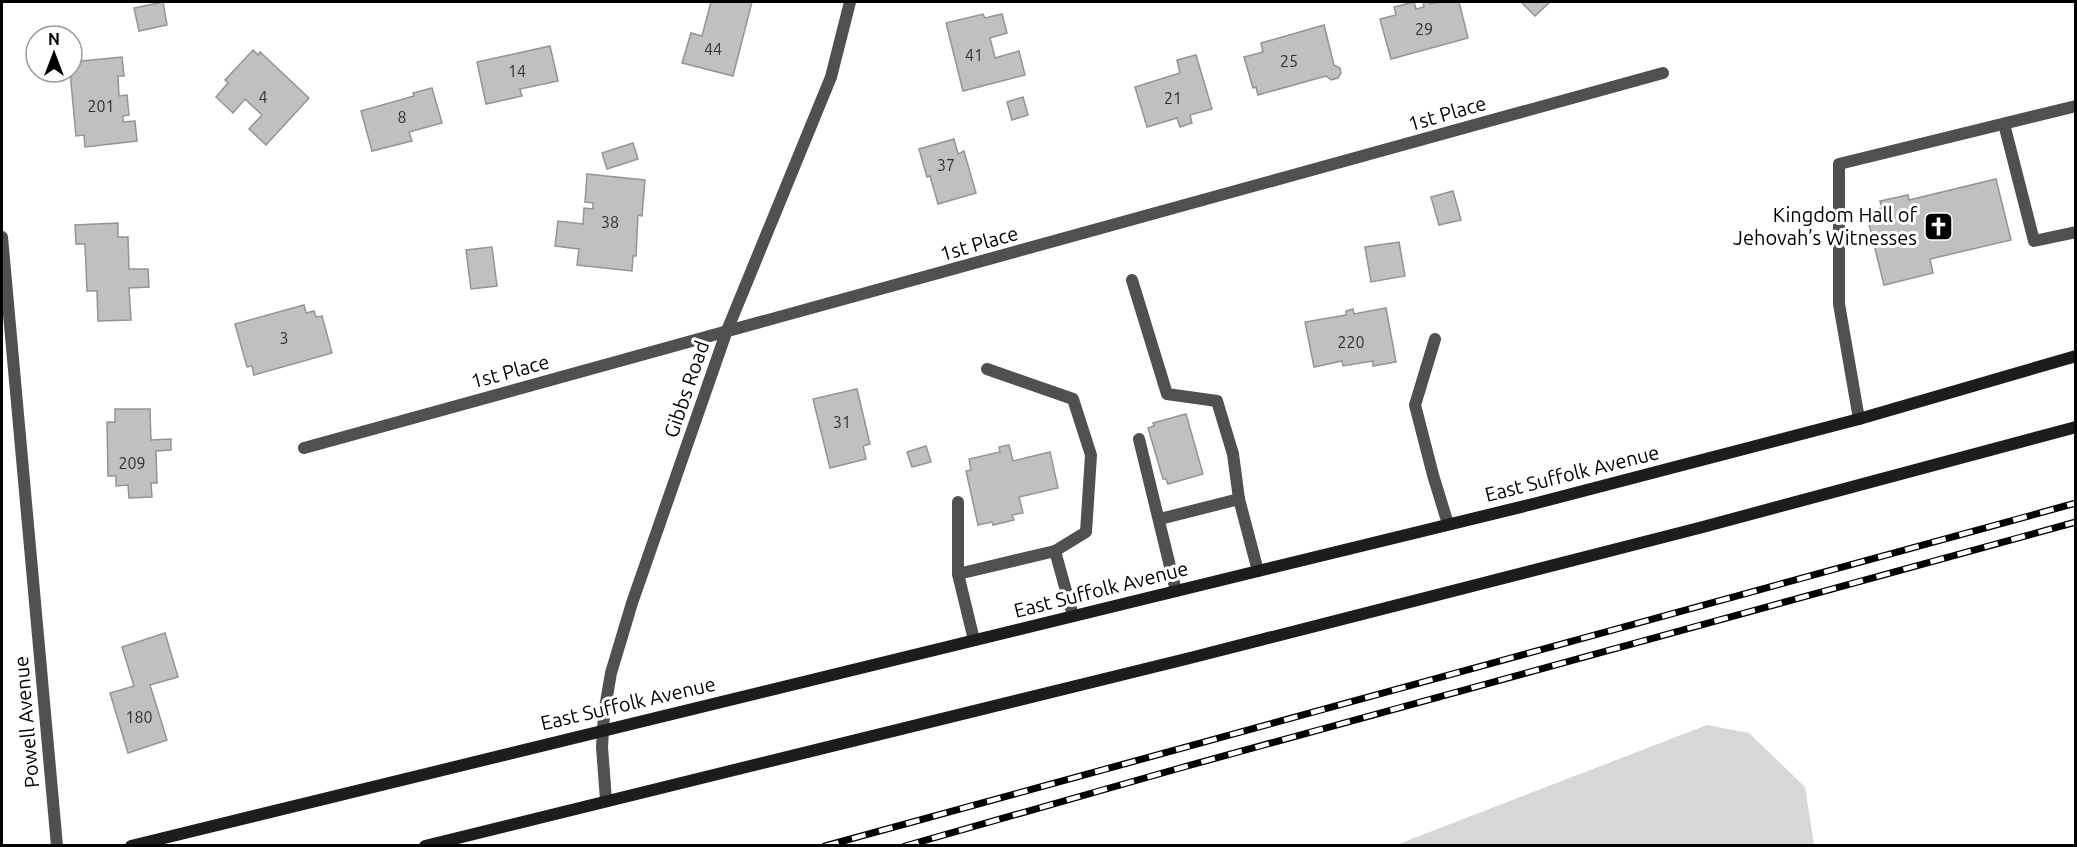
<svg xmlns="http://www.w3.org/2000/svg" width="2077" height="847" font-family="Ubuntu,sans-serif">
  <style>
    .green { fill: #d7d7d7 }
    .building { fill: #c0c0c0; stroke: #949494; stroke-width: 1.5 }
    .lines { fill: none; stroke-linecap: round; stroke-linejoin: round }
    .lane { stroke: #505050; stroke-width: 12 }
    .street { stroke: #505050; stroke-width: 12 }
    .secondary { stroke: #1d1d1d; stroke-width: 12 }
    .rail-casing { stroke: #000; stroke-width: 7 }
    .rail { stroke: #fff; stroke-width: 4.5; stroke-dasharray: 14; stroke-linecap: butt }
    .labels { text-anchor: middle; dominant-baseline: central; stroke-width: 6; stroke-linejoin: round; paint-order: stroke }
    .number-label { font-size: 16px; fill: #303030 }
    .street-label { font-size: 20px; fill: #000; stroke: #fff }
    .poi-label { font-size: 20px; fill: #000; stroke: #fff; text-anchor: end }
  </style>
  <rect width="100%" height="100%" fill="#fff"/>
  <polygon class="green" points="1707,725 1749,733 1805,787 1814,845 1396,845"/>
  <g class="building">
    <polygon points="163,2 167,25 139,31 134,8"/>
    <polygon points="711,2 752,2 733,76 682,63 691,33 702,36"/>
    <polygon points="1414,2 1416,9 1424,7 1423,2 1429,2 1430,4 1440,2 1459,2 1468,38 1391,59 1380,19 1396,15 1394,7"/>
    <polygon points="1521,2 1550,2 1535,16"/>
    <polygon points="983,14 985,18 1002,14 1007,33 990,38 995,58 1019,51 1025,75 963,91 946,23"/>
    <polygon points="1324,25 1334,65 1340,68 1341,73 1338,78 1331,80 1326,76 1258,95 1256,87 1253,88 1244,57 1263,52 1261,43"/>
    <polygon points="550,46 558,81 520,89 522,96 486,104 477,62"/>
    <polygon points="253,50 258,55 260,52 309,98 266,145 249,129 262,115 245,99 233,113 216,97 228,83 225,80"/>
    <polygon points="1196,55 1212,109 1190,115 1192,123 1180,127 1177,118 1147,127 1135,87 1180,73 1177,60"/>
    <polygon points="122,57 124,76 118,76 119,96 127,95 129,115 123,116 123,122 135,121 137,141 85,147 84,135 76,136 70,72 72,72 72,62"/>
    <polygon points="432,88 442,123 409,132 412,141 372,151 361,111 414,96 413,93"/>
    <polygon points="1023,97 1028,115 1012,120 1007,102"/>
    <polygon points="954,139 958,154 964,151 976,193 938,204 930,176 927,177 919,149"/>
    <polygon points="633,143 638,159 607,169 602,153"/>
    <polygon points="587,174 645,180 642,216 638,215 636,256 633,256 632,271 577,265 579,249 555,246 558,221 583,224 584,208 593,209 593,203 585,202"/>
    <polygon points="1996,179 2011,240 1930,259 1933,273 1884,285 1866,212 1882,208 1880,201 1908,195 1909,200"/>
    <polygon points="1453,191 1461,220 1439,225 1431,197"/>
    <polygon points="118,223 118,237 128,237 129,269 148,269 149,287 129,288 131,320 98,321 97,291 87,291 85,244 76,244 75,225"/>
    <polygon points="1399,242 1405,276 1371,282 1365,247"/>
    <polygon points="492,247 497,286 471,289 466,250"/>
    <polygon points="304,305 306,313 314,311 316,317 322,316 332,353 254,375 252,366 247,367 235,324"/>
    <polygon points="1386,308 1396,362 1373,366 1373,361 1343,366 1342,361 1314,367 1305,322 1346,315 1346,311 1353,309 1354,314"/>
    <polygon points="857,389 870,444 863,446 866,459 830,468 813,399"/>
    <polygon points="115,409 150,409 151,440 171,439 171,450 156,451 157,483 151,483 152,497 129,498 128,485 116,486 116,476 108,476 107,422 115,422"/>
    <polygon points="1186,414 1203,474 1168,484 1166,479 1163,479 1148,428 1154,426 1153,423"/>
    <polygon points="1009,445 1013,461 1050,452 1058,488 1019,497 1023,513 1012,515 1014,520 993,525 992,522 978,525 966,471 971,470 969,459 1000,452 999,447"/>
    <polygon points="926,446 931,462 912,467 907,452"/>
    <polygon points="165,633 178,677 150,685 167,740 128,753 110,693 134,686 122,647"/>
  </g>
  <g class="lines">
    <g class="lane">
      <polyline points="2004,124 2034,241 2076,232"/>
      <polyline points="1132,280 1167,394 1217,401 1233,454 1239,499 1258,571"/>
      <polyline points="1435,339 1415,405 1433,475 1448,524"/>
      <polyline points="987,369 1073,399 1091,455 1086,532 1055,551"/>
      <polyline points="1859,419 1839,304 1839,164 2076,106"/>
      <polyline points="1139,439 1176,591"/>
      <polyline points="958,502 958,574"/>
      <polyline points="1160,519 1239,499"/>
      <polyline points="974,640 958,574 1055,551 1073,616"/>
    </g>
    <g class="street">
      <polyline points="2,237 57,846"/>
      <polyline points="304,448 1663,73"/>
      <polyline points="606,800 602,747 604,714 611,673 632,603 726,333 831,77 850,2"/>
    </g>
    <g class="secondary">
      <polyline points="131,846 1533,504 1859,419 2076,356"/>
      <polyline points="425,846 1190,658 1699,528 2076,427"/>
    </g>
    <defs>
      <g id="rail">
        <polyline points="825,846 2076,503"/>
        <polyline points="905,846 1180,768 2076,522"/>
      </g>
    </defs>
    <use href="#rail" class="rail-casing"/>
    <use href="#rail" class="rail"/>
  </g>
  <defs>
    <symbol id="church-square" viewBox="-11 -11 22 22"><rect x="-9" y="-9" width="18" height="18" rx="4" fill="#000" stroke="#fff"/><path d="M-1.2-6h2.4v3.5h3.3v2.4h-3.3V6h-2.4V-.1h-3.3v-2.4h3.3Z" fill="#fff"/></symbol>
  </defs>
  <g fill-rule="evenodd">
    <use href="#church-square" x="1922" y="210" width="33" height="33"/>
  </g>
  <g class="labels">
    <g class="number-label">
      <text x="1424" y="29">29</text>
      <text x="713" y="49">44</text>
      <text x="974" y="55">41</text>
      <text x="1289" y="61">25</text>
      <text x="517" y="71">14</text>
      <text x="263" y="97">4</text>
      <text x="1173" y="98">21</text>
      <text x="101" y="106">201</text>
      <text x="402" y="117">8</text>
      <text x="946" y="165">37</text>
      <text x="610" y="222">38</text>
      <text x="284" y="338">3</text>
      <text x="1351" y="342">220</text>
      <text x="842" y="422">31</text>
      <text x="132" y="463">209</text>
      <text x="139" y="717">180</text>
    </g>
    <g class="street-label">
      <text transform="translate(1447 113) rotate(-16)">1st Place</text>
      <text transform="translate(979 243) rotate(-16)">1st Place</text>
      <text transform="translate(510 371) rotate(-15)">1st Place</text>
      <text transform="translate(686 389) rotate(-71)">Gibbs Road</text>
      <text transform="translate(1572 473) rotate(-14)">East Suffolk Avenue</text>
      <text transform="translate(1101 589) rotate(-14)">East Suffolk Avenue</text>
      <text transform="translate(628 703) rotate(-13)">East Suffolk Avenue</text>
      <text transform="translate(26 722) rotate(-95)">Powell Avenue</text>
    </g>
    <g class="poi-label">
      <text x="1917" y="214">Kingdom Hall of<tspan x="1917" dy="23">Jehovah’s Witnesses</tspan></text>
    </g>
  </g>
  <rect width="2077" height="847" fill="none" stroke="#000000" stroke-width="6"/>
  <g transform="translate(54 54)"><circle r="28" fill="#ffffff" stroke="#999999" stroke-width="1.5"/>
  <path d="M0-4.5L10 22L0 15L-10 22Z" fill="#000000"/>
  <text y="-9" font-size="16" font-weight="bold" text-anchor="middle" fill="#000000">N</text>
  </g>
</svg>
